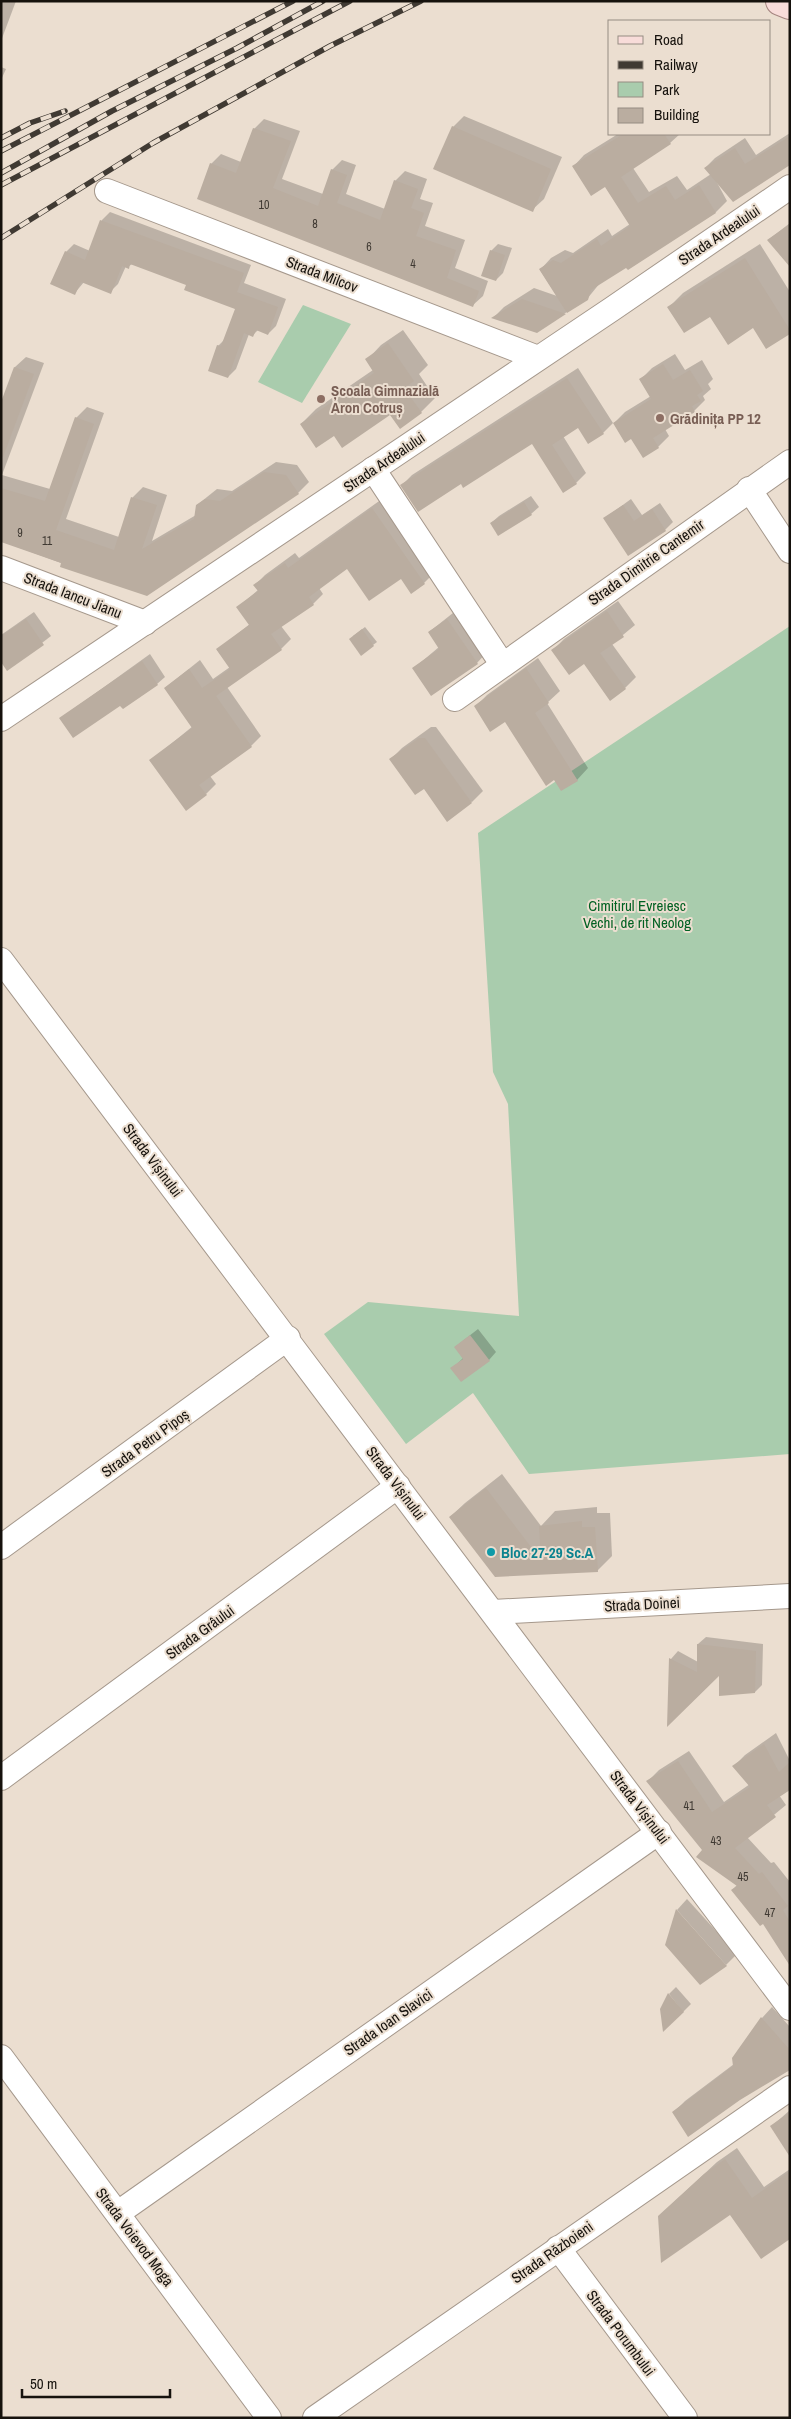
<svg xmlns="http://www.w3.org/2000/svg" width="791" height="2419" font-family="'Archivo Narrow',sans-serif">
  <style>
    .green { fill: #a9ccad }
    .shadow { fill: #0003 }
    .building { fill: #baada0 }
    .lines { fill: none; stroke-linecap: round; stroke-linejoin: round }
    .minor-casing { stroke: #a5988c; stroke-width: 26 }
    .major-casing { stroke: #a68681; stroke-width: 30 }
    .minor { stroke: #fff; stroke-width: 24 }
    .major { stroke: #f8dcd9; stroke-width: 28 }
    .rail-casing { stroke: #403a33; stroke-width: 5.5 }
    .rail { stroke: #ebded0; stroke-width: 4; stroke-dasharray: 11; stroke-linecap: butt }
    .education-dot { fill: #8d6e63; stroke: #ebded0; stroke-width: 2 }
    .culture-dot { fill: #0f9aa8; stroke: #ebded0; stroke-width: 2 }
    .labels { text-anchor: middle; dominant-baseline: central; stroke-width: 4; stroke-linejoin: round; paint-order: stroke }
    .number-label { font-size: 12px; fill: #3f3932 }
    .street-label { font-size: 15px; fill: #16120d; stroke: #ebded0 }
    .education-label { font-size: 15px; font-weight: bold; fill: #785e54; stroke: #ebded0; text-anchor: start }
    .park-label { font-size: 15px; fill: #006122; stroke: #ebded0 }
    .culture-label { font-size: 15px; font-weight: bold; fill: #0d838f; stroke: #ebded0; text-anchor: start }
  </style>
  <rect width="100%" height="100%" fill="#ebded0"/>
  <g class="green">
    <polygon points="303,305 351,324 302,403 258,382"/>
    <polygon points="790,626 790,1454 529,1474 473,1393 406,1444 324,1334 368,1302 519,1316 508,1104 493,1072 478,833"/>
  </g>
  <g class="shadow">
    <polygon points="1,1 16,1 1,41"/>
    <polygon points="1,67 6,69 1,80"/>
    <polygon points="464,116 562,157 544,199 532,210 453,127"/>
    <polygon points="264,119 300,131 282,179 323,194 332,170 342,160 356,165 346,194 385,209 395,181 405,171 427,179 420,199 433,203 425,226 465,240 455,268 488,281 483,296 473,305 211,164 221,154 241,162 254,129"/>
    <polygon points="790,133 790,164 714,177 727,201 716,212 628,268 627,266 600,283 587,299 536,332 494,317 504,307 534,288 557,296 540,270 551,258 565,250 573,253 608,229 612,236 630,224 605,186 573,167 584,155 618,134 680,134 670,143 633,168 649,192 677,176 687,190 711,174 705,168 715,158 745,138 756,155"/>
    <polygon points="110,212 251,265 244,283 286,299 276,326 268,334 258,330 253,335 249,334 236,369 228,377 218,346 225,339 236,309 188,284 132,264 128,267 126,266 118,284 110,292 84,282 74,294 66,252 74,244 90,251 102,220"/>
    <polygon points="790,223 790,256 768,240"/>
    <polygon points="498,244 512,248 503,273 496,280 491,251"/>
    <polygon points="760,244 790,292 790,332 753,327 710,315 669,307 683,293"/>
    <polygon points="403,330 428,365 419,374 435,398 421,412 390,413 334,434 301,424 316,409 373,370 367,360 381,345"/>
    <polygon points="675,354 685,370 702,360 713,379 708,384 711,389 703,396 705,400 694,411 665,429 669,436 658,447 632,438 614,423 625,412 651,396 641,379 652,368"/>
    <polygon points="26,357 44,363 2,475 50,489 76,418 87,407 104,413 66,519 119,537 133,497 143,487 167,495 152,541 196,515 197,505 217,489 232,491 276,462 297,465 309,482 298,493 146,594 1,541 1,405 15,367"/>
    <polygon points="578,368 613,423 603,433 578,427 563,436 586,473 576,483 532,442 461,482 402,485 412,475"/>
    <polygon points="531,496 539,507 531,514 491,523 499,516"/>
    <polygon points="382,499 434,573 424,583 347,568 319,588 323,594 313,604 281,626 291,639 281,649 227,687 261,736 251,746 210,776 216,784 206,794 150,761 193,726 165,688 200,660 213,679 230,667 217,650 250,624 238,607 258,590 255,585 265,575 295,553 299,558"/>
    <polygon points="631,499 642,515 660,503 673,522 665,530 605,518"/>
    <polygon points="618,601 635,625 612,644 636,677 625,688 584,662 553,650 564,639"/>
    <polygon points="458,609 488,651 477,663 414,668 439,647 429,632"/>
    <polygon points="34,612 51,636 8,669 1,660 1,635"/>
    <polygon points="365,627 377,642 373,645 353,636"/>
    <polygon points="150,654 165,677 157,684 123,708 121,704 61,718"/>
    <polygon points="538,658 560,691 547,703 588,768 577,780 506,720 476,706 487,695"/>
    <polygon points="431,727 436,727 483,791 472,802 424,787 391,759 402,748"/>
    <polygon points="478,1329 496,1352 489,1360 452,1369 463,1358 455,1347"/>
    <polygon points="502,1474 541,1526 555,1511 597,1507 597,1513 610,1513 612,1556 597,1571 496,1576 450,1517 465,1503"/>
    <polygon points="706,1637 763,1644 762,1685 755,1692 720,1673 668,1724 671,1659 678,1651 698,1662 698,1644"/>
    <polygon points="776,1733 790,1761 790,1788 779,1795 786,1805 747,1837 771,1863 774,1862 790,1882 790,1959 764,1922 732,1890 737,1885 704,1850 648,1781 659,1770 689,1751 724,1802 750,1784 734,1766 745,1755"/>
    <polygon points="687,1899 737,1954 726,1965 677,1910"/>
    <polygon points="676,1987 691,2004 683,2012 669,1994"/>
    <polygon points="772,2007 790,2027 790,2069 674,2112 685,2101 734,2064 762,2018"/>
    <polygon points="790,2110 790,2154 772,2126"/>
    <polygon points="737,2148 764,2187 790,2169 790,2237 730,2214 659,2216 717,2162"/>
  </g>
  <g class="building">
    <polygon points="452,126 551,169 533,212 433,169"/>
    <polygon points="253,128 291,141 273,188 318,206 331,169 347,175 337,203 380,220 394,180 418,189 411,208 424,213 416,236 456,250 447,278 479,291 473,307 197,199 210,163 236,173"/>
    <polygon points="623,134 664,134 671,144 621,177 638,203 666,186 675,200 699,185 716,213 628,270 626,268 591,290 588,300 567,313 539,269 553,260 561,263 597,239 601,246 630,226 605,187 591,196 572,166"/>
    <polygon points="790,136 790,165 733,202 704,168 735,148 745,164"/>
    <polygon points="100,220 244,273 237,292 278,307 268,335 256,330 253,337 244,333 228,378 208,371 217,345 221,346 235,309 184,290 186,285 130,264 129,269 122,266 111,294 81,282 75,295 50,284 65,251 85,260"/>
    <polygon points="790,224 790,267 767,240"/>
    <polygon points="490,250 505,255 496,281 481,276"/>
    <polygon points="745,258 790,330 790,334 766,349 753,328 728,345 710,317 684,333 667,307"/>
    <polygon points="522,299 566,314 537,333 491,318"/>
    <polygon points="388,343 414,381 404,388 422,413 400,429 390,415 342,448 334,436 316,448 300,424 374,373 365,359"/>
    <polygon points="663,364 673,380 690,370 703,391 697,395 701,401 692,406 695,412 653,438 659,448 643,458 631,439 625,443 613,423 651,399 639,379"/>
    <polygon points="14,367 34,374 3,457 1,457 1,402"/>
    <polygon points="567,378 604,434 588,444 578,428 552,445 577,484 563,493 532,444 463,488 461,484 418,512 400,485"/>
    <polygon points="75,417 94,424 56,530 114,550 131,497 157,505 142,549 194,519 196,505 205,499 220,501 264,472 286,475 299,494 147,596 60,567 61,563 1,542 1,488 45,501"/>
    <polygon points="524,502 532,515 498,536 490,523"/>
    <polygon points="623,505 634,521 652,509 666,531 628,556 603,518"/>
    <polygon points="372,508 425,584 411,594 401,579 369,601 347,569 309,597 314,605 271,634 282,650 216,696 252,747 199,785 207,795 186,811 149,760 192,728 164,688 189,669 202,688 230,669 216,649 249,625 236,607 258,591 253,585 285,563 288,568"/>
    <polygon points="607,611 624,637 600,653 626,689 610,701 584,664 569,675 551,650"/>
    <polygon points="26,619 44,645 7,671 1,662 1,636"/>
    <polygon points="447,619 478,664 431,696 412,668 439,649 428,632"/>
    <polygon points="362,629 374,646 361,656 349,639"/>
    <polygon points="142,661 158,685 123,709 120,706 73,738 59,718"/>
    <polygon points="526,668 549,703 535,713 578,781 561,791 554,780 546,786 505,722 490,732 474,706"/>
    <polygon points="419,738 425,738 472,803 447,822 424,789 415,795 389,759"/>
    <polygon points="470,1335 490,1361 461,1382 450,1368 463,1359 454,1347"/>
    <polygon points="486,1488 541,1560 539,1526 582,1521 582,1527 595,1527 598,1572 495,1577 449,1517"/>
    <polygon points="697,1644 756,1651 755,1693 719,1696 719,1676 667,1727 669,1658 697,1672"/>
    <polygon points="764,1744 779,1772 790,1762 790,1790 767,1805 776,1817 735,1848 759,1874 762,1872 788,1906 783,1910 790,1922 790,1966 763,1924 760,1926 731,1890 737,1886 696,1857 702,1850 646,1781 678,1761 712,1812 750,1787 732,1766"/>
    <polygon points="676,1909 727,1966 700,1985 665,1945"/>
    <polygon points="668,1993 684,2012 663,2032 660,2009"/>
    <polygon points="761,2017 790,2050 790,2070 740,2100 688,2137 672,2112 733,2066 732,2058"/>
    <polygon points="790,2112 790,2157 770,2126"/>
    <polygon points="725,2159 752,2198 790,2171 790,2239 761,2259 730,2215 661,2263 658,2216 704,2174"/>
  </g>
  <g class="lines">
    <defs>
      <g id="minor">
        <polyline points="107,191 538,358"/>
        <polyline points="373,469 502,664"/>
        <polyline points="749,489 790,551"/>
        <polyline points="1,568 145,623"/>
        <polyline points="455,699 790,462"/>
        <polyline points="1,719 612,309 790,187"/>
        <polyline points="1,960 790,2008"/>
        <polyline points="1,1547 288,1338"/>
        <polyline points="493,1612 790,1596"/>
        <polyline points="1,1778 398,1486"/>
        <polyline points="1,2057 269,2418"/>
        <polyline points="118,2213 659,1832"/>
        <polyline points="558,2248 685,2418"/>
        <polyline points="315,2418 790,2088"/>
      </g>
      <polyline id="major" points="780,1 790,5"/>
    </defs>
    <use href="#minor" class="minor-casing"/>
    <use href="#major" class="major-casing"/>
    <use href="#minor" class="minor"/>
    <use href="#major" class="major"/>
    <defs>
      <g id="rail">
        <polyline points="1,138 30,123 65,111"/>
        <polyline points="1,151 293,1"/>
        <polyline points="1,173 112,111 237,48 323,1"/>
        <polyline points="1,185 350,1"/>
        <polyline points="1,238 153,143 330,46 421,1"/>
      </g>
    </defs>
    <use href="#rail" class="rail-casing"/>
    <use href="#rail" class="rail"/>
  </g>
  <g class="education-dot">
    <circle cx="321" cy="399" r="5"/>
    <circle cx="660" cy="418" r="5"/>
  </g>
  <circle class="culture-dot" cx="491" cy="1552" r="5"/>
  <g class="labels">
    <g class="number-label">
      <text x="264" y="205">10</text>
      <text x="315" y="224">8</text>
      <text x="369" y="247">6</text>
      <text x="413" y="264">4</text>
      <text x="20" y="533">9</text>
      <text x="47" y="541">11</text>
      <text x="689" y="1806">41</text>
      <text x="716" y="1841">43</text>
      <text x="743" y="1877">45</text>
      <text x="770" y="1913">47</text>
    </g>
    <g class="street-label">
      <text transform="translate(719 235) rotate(-34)">Strada Ardealului</text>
      <text transform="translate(322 274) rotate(21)">Strada Milcov</text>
      <text transform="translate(384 462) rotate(-34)">Strada Ardealului</text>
      <text transform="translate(646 562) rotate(-35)">Strada Dimitrie Cantemir</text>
      <text transform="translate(73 595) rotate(21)">Strada Iancu Jianu</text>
      <text transform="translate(153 1160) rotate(53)">Strada Vișinului</text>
      <text transform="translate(145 1443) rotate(-36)">Strada Petru Pipoș</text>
      <text transform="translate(396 1483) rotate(53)">Strada Vișinului</text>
      <text transform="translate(642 1604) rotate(-3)">Strada Doinei</text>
      <text transform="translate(200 1632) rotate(-36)">Strada Grâului</text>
      <text transform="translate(640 1807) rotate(53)">Strada Vișinului</text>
      <text transform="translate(388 2022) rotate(-35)">Strada Ioan Slavici</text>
      <text transform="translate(135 2237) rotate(53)">Strada Voievod Moga</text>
      <text transform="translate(552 2252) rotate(-35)">Strada Războieni</text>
      <text transform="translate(621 2333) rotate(53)">Strada Porumbului</text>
    </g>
    <g class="education-label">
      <text x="331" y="390">Școala Gimnazială<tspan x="331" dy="17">Aron Cotruș</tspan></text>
      <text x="670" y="418">Grădinița PP 12</text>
    </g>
    <g class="park-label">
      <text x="637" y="905">Cimitirul Evreiesc<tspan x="637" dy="17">Vechi, de rit Neolog</tspan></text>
    </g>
    <g class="culture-label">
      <text x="501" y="1552">Bloc 27-29 Sc.A</text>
    </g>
  </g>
  <rect width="791" height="2419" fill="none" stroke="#16120d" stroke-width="5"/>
  <rect x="608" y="20" width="162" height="115" fill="#ebded0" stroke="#968c82"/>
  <rect x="618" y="36" width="25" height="8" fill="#f8dcd9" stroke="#968c82"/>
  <text x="654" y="45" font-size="15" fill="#16120d">Road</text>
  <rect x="618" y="61" width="25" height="8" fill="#403a33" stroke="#968c82"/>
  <text x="654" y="70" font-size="15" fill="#16120d">Railway</text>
  <rect x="618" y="82" width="25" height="15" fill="#a9ccad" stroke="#968c82"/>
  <text x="654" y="95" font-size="15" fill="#16120d">Park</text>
  <rect x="618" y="108" width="25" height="15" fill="#baada0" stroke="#968c82"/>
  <text x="654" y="120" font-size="15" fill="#16120d">Building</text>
  <path d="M22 2389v8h148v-8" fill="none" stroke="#16120d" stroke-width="2.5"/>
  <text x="30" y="2389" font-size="15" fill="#16120d" stroke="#ebded0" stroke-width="4" paint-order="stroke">50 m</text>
</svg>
